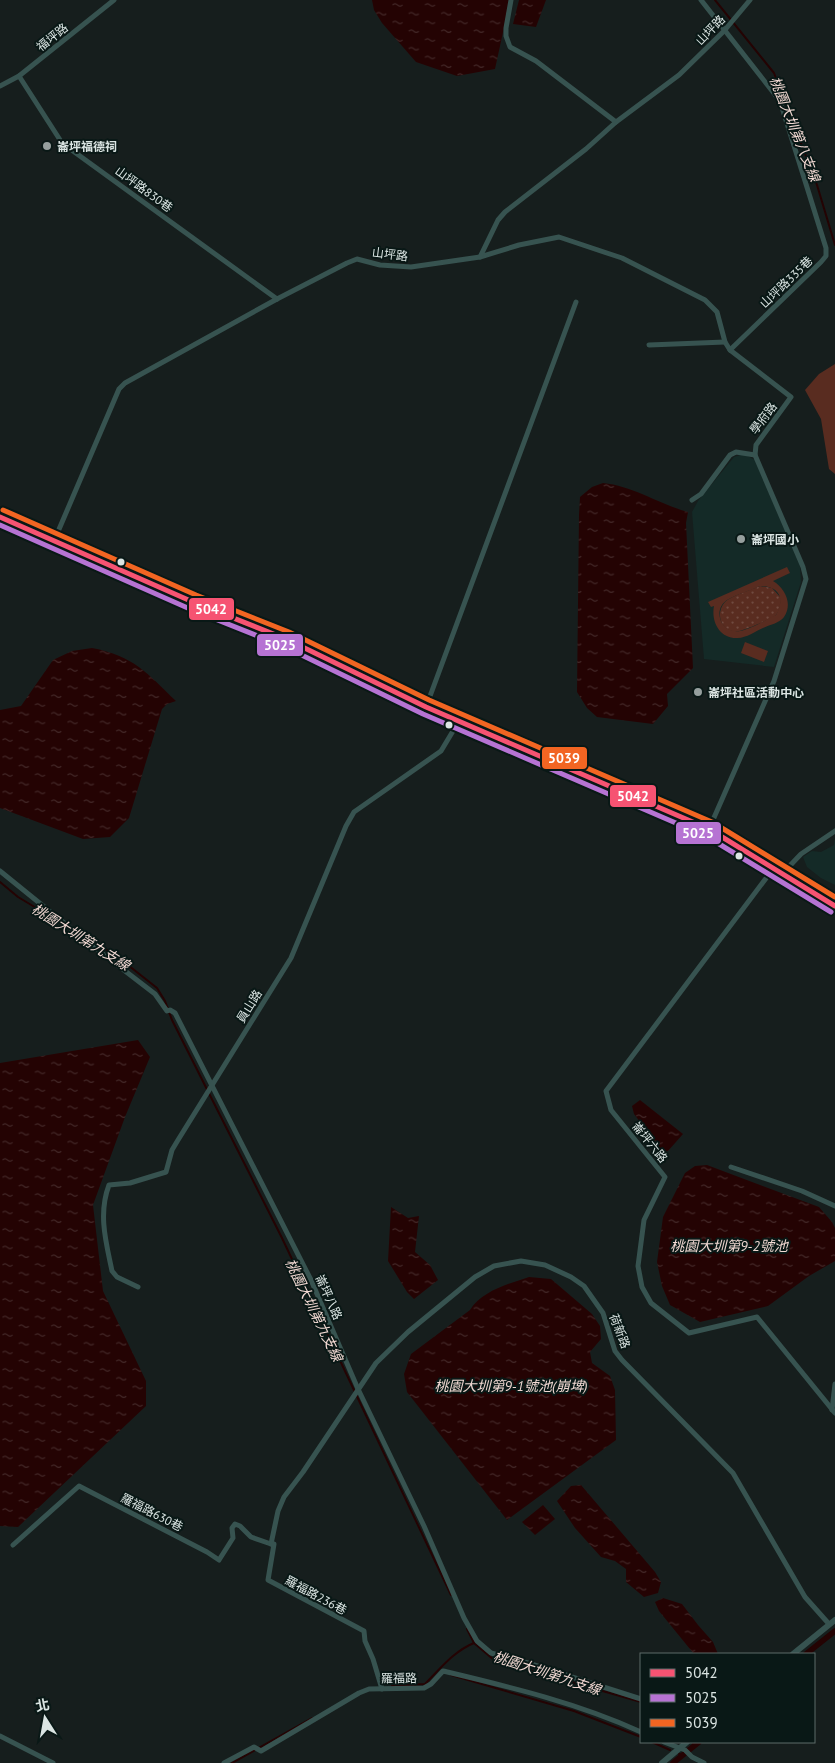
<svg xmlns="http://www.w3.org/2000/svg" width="835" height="1763" font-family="'PT Sans','Noto Sans TC',sans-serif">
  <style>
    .built { fill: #142a27 }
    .grass { fill: url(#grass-dots) }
    .green { fill: #592c20; fill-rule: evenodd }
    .water { fill: url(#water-ripples) }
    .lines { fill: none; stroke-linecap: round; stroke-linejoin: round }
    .stream { stroke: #240303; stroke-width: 2 }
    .canal { stroke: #240303; stroke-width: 5.5 }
    .minor { stroke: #375350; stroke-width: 5 }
    .tertiary { stroke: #375350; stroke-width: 6 }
    .secondary { stroke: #375652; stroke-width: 8 }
    .bus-1-casing { stroke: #091816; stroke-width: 9 }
    .bus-2-casing { stroke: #091816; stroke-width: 9 }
    .bus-3-casing { stroke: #091816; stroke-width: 9 }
    .bus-1 { stroke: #f65372; stroke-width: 5 }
    .bus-2 { stroke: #b673d3; stroke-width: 5 }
    .bus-3 { stroke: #f26522; stroke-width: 5 }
    .poi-dot { fill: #969f9e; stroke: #091816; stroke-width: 2 }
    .bus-dot { fill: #dbe5e3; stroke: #091816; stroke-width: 2 }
    .labels { text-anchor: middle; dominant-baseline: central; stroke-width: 4; stroke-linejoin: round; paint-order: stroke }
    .street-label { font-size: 12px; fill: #dbe5e3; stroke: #091816 }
    .poi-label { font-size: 12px; font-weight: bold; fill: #dbe5e3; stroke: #091816; text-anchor: start }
    .water-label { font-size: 14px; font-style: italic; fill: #f2d9d3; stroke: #091816 }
    .line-badge { stroke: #091816; stroke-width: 2 }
    .badge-label { font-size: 14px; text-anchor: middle; font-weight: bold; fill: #fff }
  </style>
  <defs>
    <pattern id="grass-dots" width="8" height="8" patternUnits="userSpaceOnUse" patternTransform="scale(1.25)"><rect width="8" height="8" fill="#592c20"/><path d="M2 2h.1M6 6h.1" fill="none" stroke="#704a40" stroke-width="1.8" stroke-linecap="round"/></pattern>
    <pattern id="water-ripples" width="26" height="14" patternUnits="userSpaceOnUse" patternTransform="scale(1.25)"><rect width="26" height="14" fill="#240303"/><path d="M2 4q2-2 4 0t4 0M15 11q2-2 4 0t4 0" fill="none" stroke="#432828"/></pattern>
  </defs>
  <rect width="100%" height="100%" fill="#161e1d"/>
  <g class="built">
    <polygon points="744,454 755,460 800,566 801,582 774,667 704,659 692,512 698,501 734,457"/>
    <polygon points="835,838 835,885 821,878 807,867 803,857 812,851 821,852 834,845"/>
  </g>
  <path class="grass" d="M 760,586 L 772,588 L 781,598 C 781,603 780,611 775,616 C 773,618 743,631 739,631 C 722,634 714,614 725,602 C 731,596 751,590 760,586 Z"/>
  <g class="green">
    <polygon points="835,364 835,474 829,469 821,419 805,390 819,374"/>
    <path d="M 787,567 L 790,573 L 773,581 C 785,588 793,604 784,617 C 780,623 769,625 763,628 C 756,631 746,638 738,638 C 719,639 711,621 714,606 L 711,607 L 708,602 ZM 760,586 C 780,586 785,599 776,615 C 766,620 750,629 740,631 C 721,634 712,610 727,600 C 737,594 750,591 760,586 Z"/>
    <polygon points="745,642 768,651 764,662 741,653"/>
  </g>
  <g class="water">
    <polygon points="372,0 510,0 495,69 457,76 416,62 382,23 374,10"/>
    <polygon points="519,0 546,0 536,27 513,24"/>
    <path d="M 603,483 C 633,486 659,504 688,512 L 686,523 L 693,668 L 667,694 L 668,706 L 653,724 L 597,717 L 587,708 L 577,692 L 579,515 L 580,497 L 592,487 Z"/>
    <path d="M 92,648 C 134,656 147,673 176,701 L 167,704 L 162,709 L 129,818 L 110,837 L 83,839 L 0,808 L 0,710 L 21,706 L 53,660 L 72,651 Z"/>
    <polygon points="138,1040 150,1057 125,1117 93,1205 103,1291 146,1381 146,1406 18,1527 0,1526 0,1063"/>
    <polygon points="640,1100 683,1134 668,1151 663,1152 634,1114 632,1106"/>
    <polygon points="707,1165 819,1207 832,1222 835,1228 835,1261 809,1276 768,1306 700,1322 670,1305 662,1286 657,1262 663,1217 685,1173 695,1166"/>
    <polygon points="391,1207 408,1218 419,1216 415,1252 430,1265 438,1280 414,1299 407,1292 388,1261"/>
    <path d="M 529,1277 L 551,1279 L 592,1314 L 600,1326 L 601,1339 L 590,1352 L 592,1363 L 610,1376 L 615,1390 L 616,1440 L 507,1520 L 407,1392 L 404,1374 L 411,1354 L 470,1310 C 482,1291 508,1284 529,1277 Z"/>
    <polygon points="581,1485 655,1572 661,1582 658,1593 644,1597 626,1582 626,1569 615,1561 601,1557 575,1528 557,1501 571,1486"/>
    <polygon points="543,1505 555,1519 535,1535 522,1522"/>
    <polygon points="663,1598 682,1604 698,1625 713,1642 718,1654 694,1654 659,1611 655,1602"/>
  </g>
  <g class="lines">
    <g class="stream">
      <polyline points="715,0 774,73 817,185 835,245"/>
      <polyline points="0,882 18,897 58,921"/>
      <polyline points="85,937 114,954 157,988 165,1001 172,1020 282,1238 451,1595"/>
      <polyline points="467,1629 474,1643 494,1660 641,1702"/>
      <polyline points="451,1675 574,1711 641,1737"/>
      <path d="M 392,1686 L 425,1684 C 440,1669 454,1651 474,1643"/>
      <polyline points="652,1742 670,1750"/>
      <polyline points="693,1743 694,1745"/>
      <polyline points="679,1754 682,1755"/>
      <polyline points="232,1763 312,1718"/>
    </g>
    <g class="canal">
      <polyline points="806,1654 835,1631"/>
      <polyline points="673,1763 699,1742"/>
    </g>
    <g class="minor">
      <polyline points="511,0 506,28 506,36 510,47 536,61 616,122"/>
      <polyline points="701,0 780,101 826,248 826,256 821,262 730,350"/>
      <polyline points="19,76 62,143 277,299"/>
      <polyline points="0,86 19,76 114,0"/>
      <polyline points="480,257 519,245 559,237 622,258 705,300 717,312 725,342 730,350 791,397 756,445 755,455 803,567 806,579 774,681 709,829"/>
      <polyline points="649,345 725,342"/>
      <polyline points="692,500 701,494 730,455 736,452 755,455"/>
      <polyline points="54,541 119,389 125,383 277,299 347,263 357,259 380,265 411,267 480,257 498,220 505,212 586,149 616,122 679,75 724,31 750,0"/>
      <polyline points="426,707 576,302"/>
      <polyline points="773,869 606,1091 611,1110 665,1177 644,1220 638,1266 642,1287 651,1303 689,1333 757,1317 835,1413"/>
      <polyline points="0,871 90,944 155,994 167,1011 170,1010 175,1013 311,1280 358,1389 424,1526 464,1618 477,1641 491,1653 528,1663 641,1699"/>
      <polyline points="782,874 801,854 835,831"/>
      <polyline points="731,1167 802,1191 835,1206"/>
      <path d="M 138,1287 L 117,1277 L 112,1271 C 106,1242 98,1214 109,1185 L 130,1183 L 166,1172 L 172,1150 L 178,1140 L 291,958 L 346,826 L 354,812 L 441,751 L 459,721"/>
      <polyline points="832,1410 835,1384"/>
      <polyline points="13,1545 79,1486 207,1552 219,1560 233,1538 232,1528 235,1524 240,1526 251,1537 271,1544"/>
      <polyline points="382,1689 373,1659 365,1641 364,1631 268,1580 274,1544 271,1544 278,1511 284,1497 303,1472 376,1363 408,1332 475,1277 494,1266 521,1261 545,1265 571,1277 584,1286 603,1313 615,1351 622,1360 733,1473 805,1597 829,1624"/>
      <polyline points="0,1736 53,1763"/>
      <polyline points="664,1742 685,1750 692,1757 704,1763"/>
      <path d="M 224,1763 L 254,1747 L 261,1751 L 359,1693 L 369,1689 L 424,1688 L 431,1684 L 443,1671 C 510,1687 578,1703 641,1732"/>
    </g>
    <g class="tertiary">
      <polyline points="793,1654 835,1620"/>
      <polyline points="662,1763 687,1742"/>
    </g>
    <polyline class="secondary" points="0,517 193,602 286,639 426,707 709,829 835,906"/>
    <defs>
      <polyline id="bus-1" points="0,517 193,602 286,639 426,707 709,829 835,906"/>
      <polyline id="bus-2" points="0,525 190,609 283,646 423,714 706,836 831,912"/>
      <polyline id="bus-3" points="3,510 196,595 289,632 429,700 712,822 835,897"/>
    </defs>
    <use href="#bus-1" class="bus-1-casing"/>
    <use href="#bus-2" class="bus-2-casing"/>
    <use href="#bus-3" class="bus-3-casing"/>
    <use href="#bus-1" class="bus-1"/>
    <use href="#bus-2" class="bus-2"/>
    <use href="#bus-3" class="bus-3"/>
  </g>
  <g class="poi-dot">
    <circle cx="47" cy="146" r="5"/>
    <circle cx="741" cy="539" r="5"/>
    <circle cx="698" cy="692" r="5"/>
  </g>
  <g class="bus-dot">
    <circle cx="121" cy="562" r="4.5"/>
    <circle cx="449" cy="725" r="4.5"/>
    <circle cx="739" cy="856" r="4.5"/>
  </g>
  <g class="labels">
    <g class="street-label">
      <text transform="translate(710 30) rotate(-46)">山坪路</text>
      <text transform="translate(52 37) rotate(-39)">福坪路</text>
      <text transform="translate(144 189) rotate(36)">山坪路830巷</text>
      <text transform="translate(390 254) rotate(7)">山坪路</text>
      <text transform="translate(786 282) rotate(-44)">山坪路335巷</text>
      <text transform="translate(763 418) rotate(-53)">學府路</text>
      <text transform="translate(249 1006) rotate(-58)">員山路</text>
      <text transform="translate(650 1142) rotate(51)">崙坪六路</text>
      <text transform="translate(329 1297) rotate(66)">崙坪八路</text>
      <text transform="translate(620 1331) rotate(69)">荷新路</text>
      <text transform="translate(152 1512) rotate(27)">羅福路630巷</text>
      <text transform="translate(316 1595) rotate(28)">羅福路236巷</text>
      <text transform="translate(399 1678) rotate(-1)">羅福路</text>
    </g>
    <g class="poi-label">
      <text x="57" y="146">崙坪福德祠</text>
      <text x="751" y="539">崙坪國小</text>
      <text x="708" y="692">崙坪社區活動中心</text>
    </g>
    <g class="water-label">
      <text transform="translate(795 129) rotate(68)">桃園大圳第八支線</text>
      <text transform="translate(81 937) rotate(32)">桃園大圳第九支線</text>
      <text x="729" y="1246">桃園大圳第9-2號池</text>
      <text transform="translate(314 1310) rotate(64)">桃園大圳第九支線</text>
      <text x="511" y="1386">桃園大圳第9-1號池(崩埤)</text>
      <text transform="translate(547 1673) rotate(18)">桃園大圳第九支線</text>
    </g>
  </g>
  <g class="line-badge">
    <rect x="188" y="597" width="47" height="24" rx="5" fill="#f65372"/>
    <rect x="256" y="633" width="48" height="24" rx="5" fill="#b673d3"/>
    <rect x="541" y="746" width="47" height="24" rx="5" fill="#f26522"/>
    <rect x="609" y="784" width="48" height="24" rx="5" fill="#f65372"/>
    <rect x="675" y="821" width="47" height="24" rx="5" fill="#b673d3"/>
  </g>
  <g class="badge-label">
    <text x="211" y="614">5042</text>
    <text x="280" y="650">5025</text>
    <text x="564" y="763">5039</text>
    <text x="633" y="801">5042</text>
    <text x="698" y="838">5025</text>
  </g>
  <rect x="640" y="1653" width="175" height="90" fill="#091816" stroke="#5d6a68"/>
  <rect x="650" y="1669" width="25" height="8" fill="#f65372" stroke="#5d6a68"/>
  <text x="685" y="1678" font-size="15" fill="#dbe5e3">5042</text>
  <rect x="650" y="1694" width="25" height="8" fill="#b673d3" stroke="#5d6a68"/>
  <text x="685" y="1703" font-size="15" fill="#dbe5e3">5025</text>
  <rect x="650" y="1719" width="25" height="8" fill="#f26522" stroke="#5d6a68"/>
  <text x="685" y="1728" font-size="15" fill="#dbe5e3">5039</text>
  <g transform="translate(45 1718) rotate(349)" stroke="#091816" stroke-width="4" paint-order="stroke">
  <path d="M0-4L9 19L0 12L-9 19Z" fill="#dbe5e3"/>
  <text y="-8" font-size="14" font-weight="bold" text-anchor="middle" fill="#dbe5e3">北</text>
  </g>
</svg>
